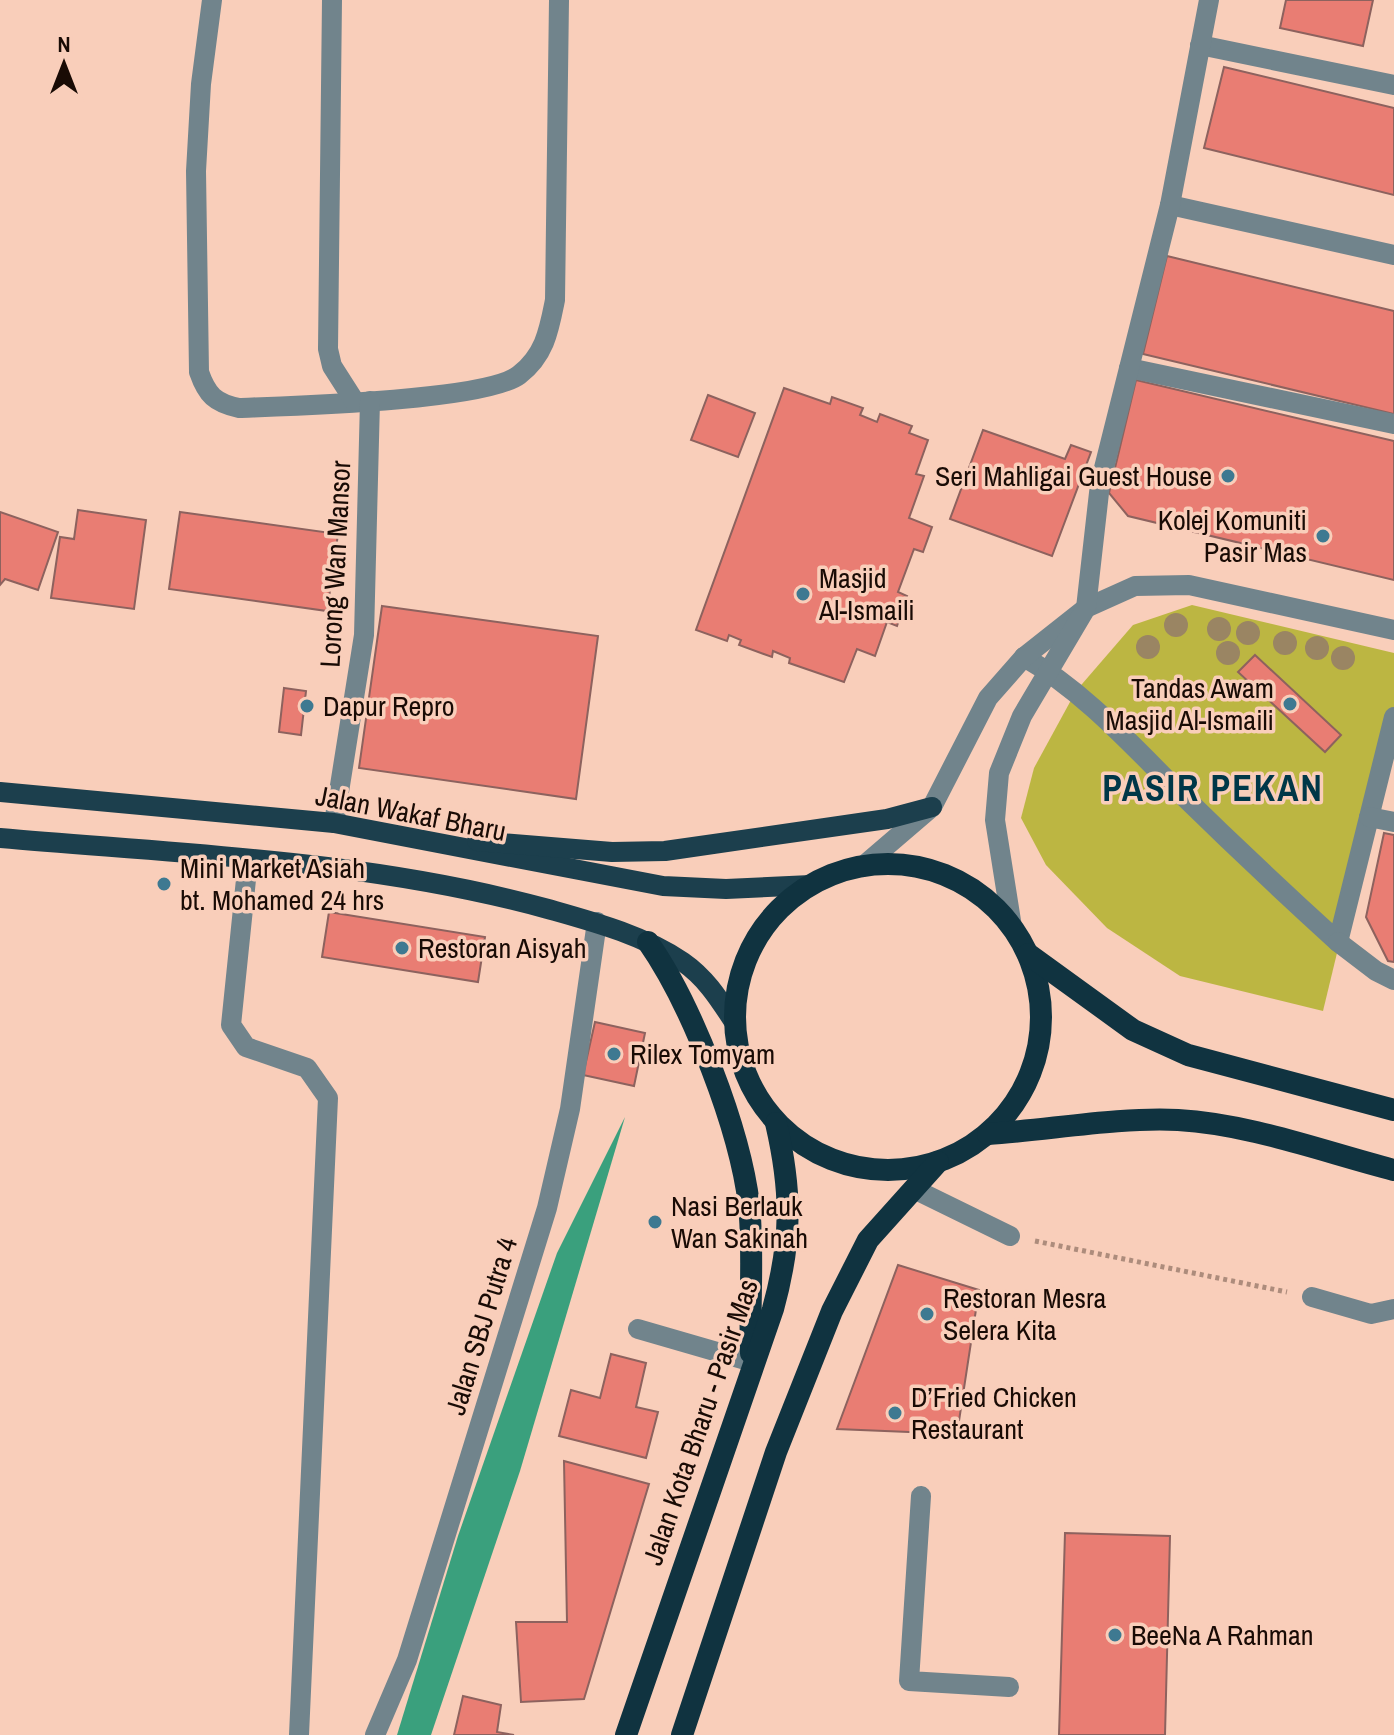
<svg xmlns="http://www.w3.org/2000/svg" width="1394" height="1735" font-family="'Archivo Narrow',sans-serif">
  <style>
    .green { fill: #bcb642 }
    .water { fill: #3aa07d }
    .building { fill: #e97d73; stroke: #8d625e; stroke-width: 2 }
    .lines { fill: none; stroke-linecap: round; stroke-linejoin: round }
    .path { stroke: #ad8c7c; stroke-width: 5; stroke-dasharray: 4 4; stroke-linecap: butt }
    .service { stroke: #71848c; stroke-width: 20 }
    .minor { stroke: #71848c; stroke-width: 20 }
    .primary { stroke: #1c3f4d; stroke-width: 20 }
    .trunk { stroke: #103340; stroke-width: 22 }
    .tree { fill: #9a8563 }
    .poi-dot { fill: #3e7991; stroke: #f9ceba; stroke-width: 3 }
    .labels { text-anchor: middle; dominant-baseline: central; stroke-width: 7; stroke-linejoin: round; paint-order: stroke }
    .poi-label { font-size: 28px; fill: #190b05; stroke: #f9ceba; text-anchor: start }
    .street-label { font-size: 28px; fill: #190b05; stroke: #f9ceba }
    .district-label { font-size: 36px; font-weight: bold; letter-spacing: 2px; fill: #003748; stroke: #f9ceba }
  </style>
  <rect width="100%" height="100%" fill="#f9ceba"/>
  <polygon class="green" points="1192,605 1394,653 1394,717 1323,1011 1180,976 1107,928 1046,865 1021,818 1034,768 1076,691 1133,625"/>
  <polygon class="water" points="625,1117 520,1471 431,1735 397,1735 458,1536 557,1253"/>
  <g class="building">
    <polygon points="1286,0 1373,0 1363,46 1280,28"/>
    <polygon points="1224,67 1394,108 1394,195 1204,148"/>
    <polygon points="1167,256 1394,311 1394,414 1143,354"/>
    <polygon points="1136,380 1394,441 1394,580 1128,516 1109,493"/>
    <polygon points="784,388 830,404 832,397 863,408 860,415 877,422 880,414 912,426 909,433 928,440 916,474 924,476 909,518 932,527 923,552 914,549 898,592 907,596 897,626 887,622 875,656 857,649 844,682 789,663 790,658 773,651 772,657 739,645 741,640 729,635 727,641 696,630"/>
    <polygon points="708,395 755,413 738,457 691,440"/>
    <polygon points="983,430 1065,459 1071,445 1091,452 1052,556 950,519"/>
    <polygon points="78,510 146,520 134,609 51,598 60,537 74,539"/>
    <polygon points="0,512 58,532 38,590 5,579 0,585"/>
    <polygon points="180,512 338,534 327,611 169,589"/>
    <polygon points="382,606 598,636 576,799 359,768"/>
    <polygon points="1255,655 1341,735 1325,752 1238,672"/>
    <polygon points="284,688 306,691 301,735 279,732"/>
    <polygon points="1384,833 1394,835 1394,962 1388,961 1366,917"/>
    <polygon points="329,912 485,937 478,982 322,957"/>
    <polygon points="595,1022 645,1033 634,1086 583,1075"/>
    <polygon points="898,1265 979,1290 957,1434 837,1429"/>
    <polygon points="611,1354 646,1363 636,1407 658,1412 646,1458 559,1436 571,1390 600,1398"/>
    <polygon points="564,1461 649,1484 584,1699 521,1702 516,1622 567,1622"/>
    <polygon points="1065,1533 1170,1536 1165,1735 1059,1735"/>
    <polygon points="463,1696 501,1705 497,1732 514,1735 454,1735"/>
  </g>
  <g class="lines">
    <polyline class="path" points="1035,1241 1287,1292"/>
    <g class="service">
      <polyline points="1200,45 1394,85"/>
      <polyline points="1129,368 1394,424"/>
      <path d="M 1024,657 C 1082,690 1130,743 1177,790 C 1230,842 1283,892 1338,942 L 1394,717"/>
      <polyline points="1369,817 1394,822"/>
      <polyline points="914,1189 1010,1236"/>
      <polyline points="1312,1297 1371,1314 1394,1309"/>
      <polyline points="638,1329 752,1362"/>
      <polyline points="921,1496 909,1681 1009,1687"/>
    </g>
    <g class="minor">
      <path d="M 212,0 L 201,84 L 196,171 L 199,372 C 207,395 215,403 239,408 C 290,406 485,401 519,375 C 545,355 549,330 555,300 L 559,0"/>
      <polyline points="332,0 328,349 332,366 355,402"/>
      <polyline points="1170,205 1394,255"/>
      <polyline points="334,823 364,635 370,401"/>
      <polyline points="248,860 231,1025 246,1047 307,1068 328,1098 299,1735"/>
      <polyline points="862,867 932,807 988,698 1024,657 1086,608 1135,586 1189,585 1394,630"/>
      <polyline points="1012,927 995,820 999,773 1022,716 1086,608 1100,484 1170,205 1209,0"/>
      <polyline points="1338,942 1376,971 1394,980"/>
      <polyline points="375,1735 407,1660 547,1208 570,1109 597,922"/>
    </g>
    <g class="primary">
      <polyline points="0,792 334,823 663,886 726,889 811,885"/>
      <path d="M 0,838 C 182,854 371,860 548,909 C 594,922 643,935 683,962 C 706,978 719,999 734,1022"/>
      <polyline points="477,841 612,852 665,851 887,819 932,807"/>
    </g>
    <g class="trunk">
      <circle cx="888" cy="1017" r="153"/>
      <path d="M 648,942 C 692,1005 740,1129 749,1205 C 754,1253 749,1304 751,1353"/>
      <polyline points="1028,954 1133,1030 1188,1055 1394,1110"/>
      <path d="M 988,1134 C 1049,1130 1118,1117 1178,1120 C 1250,1124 1324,1152 1394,1170"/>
      <path d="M 626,1735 L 773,1309 C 792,1240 792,1192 776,1123"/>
      <polyline points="682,1735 776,1452 832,1311 868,1240 938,1162"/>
    </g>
  </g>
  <g class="tree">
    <circle cx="1176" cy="625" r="12"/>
    <circle cx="1219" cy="629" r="12"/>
    <circle cx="1248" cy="633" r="12"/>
    <circle cx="1285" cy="643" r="12"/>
    <circle cx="1148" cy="647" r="12"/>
    <circle cx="1317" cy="648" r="12"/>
    <circle cx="1228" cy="653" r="12"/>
    <circle cx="1343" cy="658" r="12"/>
  </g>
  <g class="poi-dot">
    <circle cx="1228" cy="476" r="8"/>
    <circle cx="1323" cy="536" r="8"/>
    <circle cx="803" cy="594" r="8"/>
    <circle cx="1290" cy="704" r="8"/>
    <circle cx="307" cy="706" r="8"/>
    <circle cx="164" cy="884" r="8"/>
    <circle cx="402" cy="948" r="8"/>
    <circle cx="614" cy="1054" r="8"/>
    <circle cx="655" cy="1222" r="8"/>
    <circle cx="927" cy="1314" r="8"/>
    <circle cx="895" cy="1413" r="8"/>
    <circle cx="1115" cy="1635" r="8"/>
  </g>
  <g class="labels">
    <g class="poi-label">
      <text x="1212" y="476" text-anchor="end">Seri Mahligai Guest House</text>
      <text x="1307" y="520" text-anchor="end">Kolej Komuniti<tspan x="1307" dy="32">Pasir Mas</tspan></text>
      <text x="819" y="578">Masjid<tspan x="819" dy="32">Al-Ismaili</tspan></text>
      <text x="1274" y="688" text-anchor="end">Tandas Awam<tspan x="1274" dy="32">Masjid Al-Ismaili</tspan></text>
      <text x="323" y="706">Dapur Repro</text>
      <text x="180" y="868">Mini Market Asiah<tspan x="180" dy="32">bt. Mohamed 24 hrs</tspan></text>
      <text x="418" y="948">Restoran Aisyah</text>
      <text x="630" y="1054">Rilex Tomyam</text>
      <text x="671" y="1206">Nasi Berlauk<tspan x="671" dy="32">Wan Sakinah</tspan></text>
      <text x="943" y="1298">Restoran Mesra<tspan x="943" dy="32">Selera Kita</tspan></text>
      <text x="911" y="1397">D’Fried Chicken<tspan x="911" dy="32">Restaurant</tspan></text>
      <text x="1131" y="1635">BeeNa A Rahman</text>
    </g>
    <g class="street-label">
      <text transform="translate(335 564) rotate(-87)">Lorong Wan Mansor</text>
      <text transform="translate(411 813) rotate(11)">Jalan Wakaf Bharu</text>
      <text transform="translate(481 1326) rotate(-73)">Jalan SBJ Putra 4</text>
      <text transform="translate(700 1422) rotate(-71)">Jalan Kota Bharu - Pasir Mas</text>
    </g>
    <g class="district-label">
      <text x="1213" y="788">PASIR PEKAN</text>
    </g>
  </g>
  <g transform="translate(64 64)" stroke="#f9ceba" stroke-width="6" paint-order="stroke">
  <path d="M0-6L14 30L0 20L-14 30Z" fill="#190b05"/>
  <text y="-12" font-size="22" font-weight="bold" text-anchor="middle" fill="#190b05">N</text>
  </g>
</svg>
